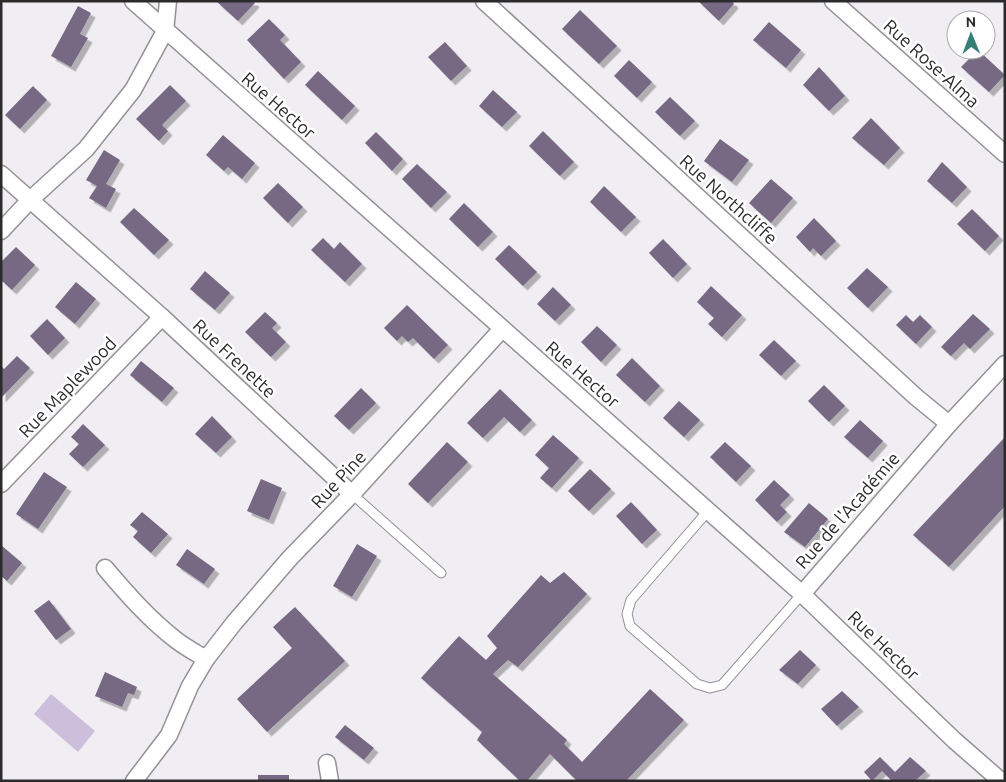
<svg xmlns="http://www.w3.org/2000/svg" width="1006" height="782" font-family="Ubuntu,sans-serif">
  <style>
    .grass { fill: #cdbedb }
    .building { fill: #776784; filter: url(#shadow) }
    .lines { fill: none; stroke-linecap: round; stroke-linejoin: round }
    .service-casing { stroke: #939195; stroke-width: 11 }
    .minor-casing { stroke: #939195; stroke-width: 19 }
    .service { stroke: #fff; stroke-width: 9 }
    .minor { stroke: #fff; stroke-width: 16 }
    .labels { text-anchor: middle; dominant-baseline: central; stroke-width: 5; stroke-linejoin: round; paint-order: stroke }
    .street-label { font-size: 18px; fill: #2c2b2c; stroke: #fff }
  </style>
  <defs>
    <filter id="shadow"><feDropShadow dx="4.5" dy="4.5" stdDeviation="0" flood-color="#0004"/></filter>
  </defs>
  <rect width="100%" height="100%" fill="#f0eef2"/>
  <polygon class="grass" points="51,694 95,731 78,752 34,714"/>
  <g class="building">
    <polygon points="216,1 253,1 255,3 238,21"/>
    <polygon points="698,1 732,1 734,4 719,21"/>
    <polygon points="78,6 91,13 80,34 88,38 71,67 51,56"/>
    <polygon points="580,10 617,46 599,64 562,29"/>
    <polygon points="269,19 285,35 280,40 301,62 284,79 247,40"/>
    <polygon points="769,22 801,50 786,68 753,40"/>
    <polygon points="445,42 467,66 451,81 428,57"/>
    <polygon points="978,50 1005,75 989,92 961,67"/>
    <polygon points="629,60 652,82 637,98 614,76"/>
    <polygon points="819,67 845,96 829,111 803,85"/>
    <polygon points="318,71 355,106 342,120 305,85"/>
    <polygon points="170,85 186,101 162,125 168,131 159,141 136,119"/>
    <polygon points="33,86 47,100 20,129 5,115"/>
    <polygon points="493,90 517,112 502,127 479,106"/>
    <polygon points="670,97 695,121 680,136 655,112"/>
    <polygon points="871,118 900,148 884,165 852,138"/>
    <polygon points="543,131 574,162 560,176 529,146"/>
    <polygon points="376,132 403,159 392,171 365,143"/>
    <polygon points="223,135 255,163 242,179 228,167 224,171 206,155"/>
    <polygon points="720,139 749,160 732,182 704,161"/>
    <polygon points="104,150 120,160 106,184 116,189 106,208 89,198 97,186 86,180"/>
    <polygon points="942,162 967,187 952,203 927,181"/>
    <polygon points="417,164 447,192 431,208 402,179"/>
    <polygon points="771,179 793,198 771,223 749,203"/>
    <polygon points="278,183 303,207 288,223 263,198"/>
    <polygon points="604,186 636,217 621,232 590,202"/>
    <polygon points="464,203 493,232 478,247 449,219"/>
    <polygon points="134,208 169,240 154,255 120,222"/>
    <polygon points="972,209 999,236 985,251 957,224"/>
    <polygon points="814,218 836,241 821,256 813,248 810,252 796,237"/>
    <polygon points="323,238 334,249 340,242 362,264 345,282 311,250"/>
    <polygon points="663,239 687,264 673,278 649,253"/>
    <polygon points="509,245 537,272 523,286 495,259"/>
    <polygon points="16,247 35,265 12,290 1,280 1,262"/>
    <polygon points="867,268 888,287 868,308 847,288"/>
    <polygon points="205,271 230,293 215,310 190,289"/>
    <polygon points="76,282 96,299 75,324 55,307"/>
    <polygon points="711,286 742,315 722,337 708,324 714,318 697,302"/>
    <polygon points="553,287 571,305 555,321 537,304"/>
    <polygon points="407,305 448,345 434,359 413,338 408,342 402,336 397,341 384,328"/>
    <polygon points="265,312 277,323 272,328 286,342 271,357 245,332"/>
    <polygon points="973,314 990,329 970,349 964,343 951,356 941,347"/>
    <polygon points="906,315 913,322 920,315 932,327 916,344 896,325"/>
    <polygon points="47,319 65,338 48,355 30,336"/>
    <polygon points="597,326 617,345 601,362 581,342"/>
    <polygon points="774,340 796,361 781,376 759,355"/>
    <polygon points="17,356 30,368 1,398 1,369 2,367 4,369"/>
    <polygon points="632,358 660,386 645,402 616,375"/>
    <polygon points="141,361 174,388 162,402 130,375"/>
    <polygon points="824,385 845,406 829,422 808,401"/>
    <polygon points="361,388 376,403 349,430 334,416"/>
    <polygon points="500,389 532,420 520,432 504,417 483,438 467,423"/>
    <polygon points="679,401 700,420 684,437 663,418"/>
    <polygon points="212,416 232,437 216,453 195,434"/>
    <polygon points="860,420 883,441 868,458 844,437"/>
    <polygon points="83,424 105,445 83,467 69,454 79,444 71,437"/>
    <polygon points="553,435 579,458 552,488 540,478 549,468 535,455"/>
    <polygon points="1005,437 1005,506 949,567 913,535"/>
    <polygon points="447,442 468,462 428,503 408,484"/>
    <polygon points="725,442 751,466 736,482 710,457"/>
    <polygon points="590,469 611,489 589,511 568,491"/>
    <polygon points="44,472 67,487 38,529 16,514"/>
    <polygon points="261,479 282,488 269,520 247,511"/>
    <polygon points="774,480 790,495 780,505 787,512 777,522 755,500"/>
    <polygon points="631,502 657,530 642,544 616,516"/>
    <polygon points="809,503 828,519 805,547 784,532"/>
    <polygon points="142,512 168,534 151,553 133,537 138,531 130,525"/>
    <polygon points="357,544 377,556 352,597 333,586"/>
    <polygon points="1,545 22,563 7,581 1,576"/>
    <polygon points="187,549 215,569 204,584 176,565"/>
    <polygon points="564,572 587,594 518,667 508,660 493,674 567,740 564,744 582,762 650,689 684,720 626,781 575,781 576,780 550,754 527,781 520,781 477,740 482,732 421,678 459,636 486,660 497,648 487,636 541,575 550,583"/>
    <polygon points="49,600 71,629 56,640 34,611"/>
    <polygon points="295,607 345,661 267,732 237,699 292,648 273,627"/>
    <polygon points="800,650 816,665 798,684 779,670"/>
    <polygon points="105,672 137,687 134,695 128,693 122,707 95,696"/>
    <polygon points="842,691 859,707 837,726 821,709"/>
    <polygon points="345,725 374,748 364,760 335,737"/>
    <polygon points="880,757 895,772 910,757 926,771 915,781 892,781 882,771 872,781 864,772"/>
    <rect x="258" y="775" width="31" height="6"/>
  </g>
  <g class="lines">
    <defs>
      <g id="service">
        <polyline points="352,494 441,573"/>
        <polyline points="708,511 631,600 627,614 630,626 697,684 710,688 722,685 802,594"/>
      </g>
      <g id="minor">
        <polyline points="133,1 802,594 954,740 1001,781"/>
        <polyline points="484,1 916,397 949,424"/>
        <polyline points="833,1 1005,154"/>
        <polyline points="1,174 162,317 352,494"/>
        <polyline points="1,231 30,200 86,149 133,90 165,31 168,1"/>
        <polyline points="1,484 162,317"/>
        <path d="M 105,568 C 127,594 149,619 176,640 C 185,647 196,653 206,659"/>
        <polyline points="802,594 949,424 1005,364"/>
        <polyline points="327,763 330,781"/>
        <polyline points="134,781 169,735 190,686 206,659 234,623 290,558 352,494 502,329"/>
      </g>
    </defs>
    <use href="#service" class="service-casing"/>
    <use href="#minor" class="minor-casing"/>
    <use href="#service" class="service"/>
    <use href="#minor" class="minor"/>
  </g>
  <g class="labels">
    <g class="street-label">
      <text transform="translate(932 63) rotate(42)">Rue Rose-Alma</text>
      <text transform="translate(279 105) rotate(41)">Rue Hector</text>
      <text transform="translate(729 199) rotate(42)">Rue Northcliffe</text>
      <text transform="translate(235 358) rotate(43)">Rue Frenette</text>
      <text transform="translate(583 374) rotate(41)">Rue Hector</text>
      <text transform="translate(67 387) rotate(-46)">Rue Maplewood</text>
      <text transform="translate(338 479) rotate(-47)">Rue Pine</text>
      <text transform="translate(847 510) rotate(-49)">Rue de l'Académie</text>
      <text transform="translate(884 645) rotate(44)">Rue Hector</text>
    </g>
  </g>
  <rect width="1006" height="782" fill="none" stroke="#2c2b2c" stroke-width="5"/>
  <g transform="translate(971 35) rotate(359)"><circle r="24" fill="#ffffff" stroke="#abaaab"/>
  <path d="M0-4L9 19L0 12L-9 19Z" fill="#367e78"/>
  <text y="-8" font-size="14" font-weight="bold" text-anchor="middle" fill="#2c2b2c">N</text>
  </g>
</svg>
